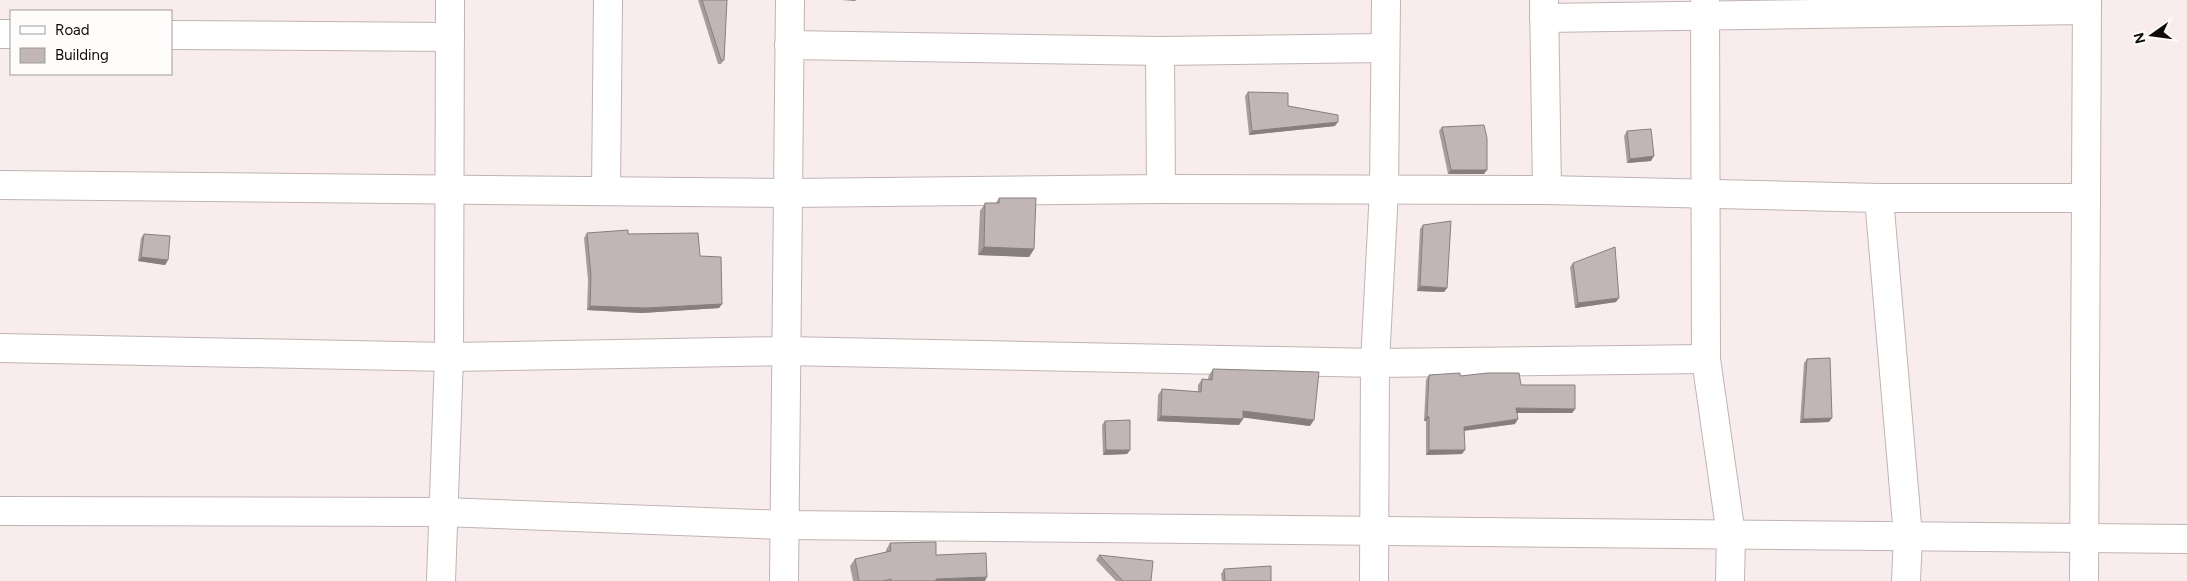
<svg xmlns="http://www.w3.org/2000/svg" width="2187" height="581" font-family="Figtree,sans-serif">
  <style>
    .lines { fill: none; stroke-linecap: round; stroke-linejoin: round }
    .street-casing { stroke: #c0b4b3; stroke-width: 30 }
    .street { stroke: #fff; stroke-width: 28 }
    .wall { fill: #a69d9c }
    .shaded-wall { fill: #877f7f }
    .building { fill: #c1b6b5; stroke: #877f7f }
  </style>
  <rect width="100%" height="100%" fill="#f8ecec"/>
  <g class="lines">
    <defs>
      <g id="street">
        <polyline points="1544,0 1547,190"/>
        <polyline points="1705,0 1706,359 1731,535 1730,581"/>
        <polyline points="1544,18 2087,10"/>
        <polyline points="0,34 11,34"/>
        <polyline points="171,35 450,37"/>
        <polyline points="789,45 1160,51 1385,48"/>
        <polyline points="1160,51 1161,189"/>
        <polyline points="0,185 789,193 1161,189 1547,190 1879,198 2086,198"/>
        <polyline points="606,190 608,0"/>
        <polyline points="1879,198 1908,536 1906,581"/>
        <polyline points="0,348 449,357 785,351 1375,363 1706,359"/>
        <polyline points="0,511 443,512 785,525 2187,539"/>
        <polyline points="441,581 449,357 450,0"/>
        <polyline points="784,581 790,0"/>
        <polyline points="1374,581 1375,363 1384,190 1386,0"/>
        <polyline points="2084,581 2087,0"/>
      </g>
    </defs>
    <use href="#street" class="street-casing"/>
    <use href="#street" class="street"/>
  </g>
  <g class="wall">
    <polygon points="698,0 727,0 724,60 721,64 718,64"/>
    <polygon points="1248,92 1288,106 1335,126 1249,135 1245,96"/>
    <polygon points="1442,127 1484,174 1448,174 1439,131"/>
    <polygon points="1627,131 1651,161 1627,163 1624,136"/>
    <polygon points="999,198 1034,249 1029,257 978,255 980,211 985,203 996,203"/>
    <polygon points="1423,225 1447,288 1444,292 1417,291 1420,229"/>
    <polygon points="587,233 628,234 700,256 722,304 719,308 642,313 587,310 588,280 584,238"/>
    <polygon points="144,234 168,260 165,265 138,261 141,238"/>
    <polygon points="1573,263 1616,302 1575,308 1570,267"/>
    <polygon points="1807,359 1829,422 1800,423 1804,363"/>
    <polygon points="1213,369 1310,426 1243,417 1239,425 1157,421 1158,395 1162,389 1198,392 1198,385 1202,379 1208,379 1209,375"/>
    <polygon points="1429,375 1460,376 1521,385 1575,409 1572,413 1516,413 1515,424 1464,431 1462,454 1426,455 1426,421 1424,421 1426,380"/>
    <polygon points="1105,421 1130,450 1127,454 1103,455 1102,425"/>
    <polygon points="890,543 936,555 985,581 853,581 850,566 855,559 886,552 886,550"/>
    <polygon points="1099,555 1151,581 1116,581 1096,560"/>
    <polygon points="1224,569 1271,581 1222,581 1221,574"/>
  </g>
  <g class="shaded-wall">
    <polygon points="842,0 856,0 855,1"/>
    <polygon points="1338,122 1335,126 1249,135 1252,131"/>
    <polygon points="1654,156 1651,161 1627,163 1630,159"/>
    <polygon points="1451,170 1487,170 1484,174 1448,174"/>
    <polygon points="984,247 1034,249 1029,257 978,255"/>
    <polygon points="141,257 168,260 165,265 138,261"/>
    <polygon points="1420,286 1447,288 1444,292 1417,291"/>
    <polygon points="1619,298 1616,302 1575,308 1578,303"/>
    <polygon points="722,304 719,308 642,313 587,310 590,306"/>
    <polygon points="1516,408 1575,409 1572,413 1513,413"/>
    <polygon points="1243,411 1314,420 1310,426 1239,417"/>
    <polygon points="1161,416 1243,419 1239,425 1157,421"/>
    <polygon points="1427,416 1429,417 1426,421 1424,421"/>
    <polygon points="1832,418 1829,422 1800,423 1803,419"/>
    <polygon points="1518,419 1515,424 1461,431 1464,427"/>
    <polygon points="1106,450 1130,450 1127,454 1103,455"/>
    <polygon points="1429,450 1465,450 1462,454 1426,455"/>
    <polygon points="987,577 985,581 935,581 936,579"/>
  </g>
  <g class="building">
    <polygon points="702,0 727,0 724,60 721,60"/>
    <polygon points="1248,92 1288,93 1288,106 1338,115 1338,122 1252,131"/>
    <polygon points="1484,125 1487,138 1487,170 1451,170 1442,127"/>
    <polygon points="1651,129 1654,156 1630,159 1627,131"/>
    <polygon points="999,198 1036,198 1034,249 984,247 985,203 999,203"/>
    <polygon points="1451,221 1447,288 1420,286 1423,225"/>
    <polygon points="628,230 628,234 698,233 700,256 721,257 722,304 645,308 590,306 591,276 587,233"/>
    <polygon points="144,234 170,236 168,260 141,257"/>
    <polygon points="1615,247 1619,298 1578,303 1573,263"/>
    <polygon points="1830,358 1832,418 1803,419 1807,359"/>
    <polygon points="1213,369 1319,372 1314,420 1243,411 1243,419 1161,416 1162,389 1201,392 1202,379 1212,380"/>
    <polygon points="1460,373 1460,376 1488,373 1519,373 1521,385 1575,385 1575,409 1516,408 1518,419 1464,427 1465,450 1429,450 1429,417 1427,416 1429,375"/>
    <polygon points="1130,420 1130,450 1106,450 1105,421"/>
    <polygon points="936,542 936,555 986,553 987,577 936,579 936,581 891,581 891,579 883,581 859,581 855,559 891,551 890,543"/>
    <polygon points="1099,555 1153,561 1151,581 1123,581"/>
    <polygon points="1271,566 1271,581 1225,581 1224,569"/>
  </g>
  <rect x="10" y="10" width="162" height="65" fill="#fffcfc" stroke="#9f9c9c"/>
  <rect x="20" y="26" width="25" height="8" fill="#ffffff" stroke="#9f9c9c"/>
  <text x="55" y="35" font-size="15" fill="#0f0b0b">Road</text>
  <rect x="20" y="48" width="25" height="15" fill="#c1b6b5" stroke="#9f9c9c"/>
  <text x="55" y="60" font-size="15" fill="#0f0b0b">Building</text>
  <g transform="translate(2152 35) rotate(256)" stroke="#fffcfc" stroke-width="4" paint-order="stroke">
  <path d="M0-4L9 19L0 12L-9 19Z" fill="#0f0b0b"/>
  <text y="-8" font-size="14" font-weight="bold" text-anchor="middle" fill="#0f0b0b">N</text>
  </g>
</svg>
